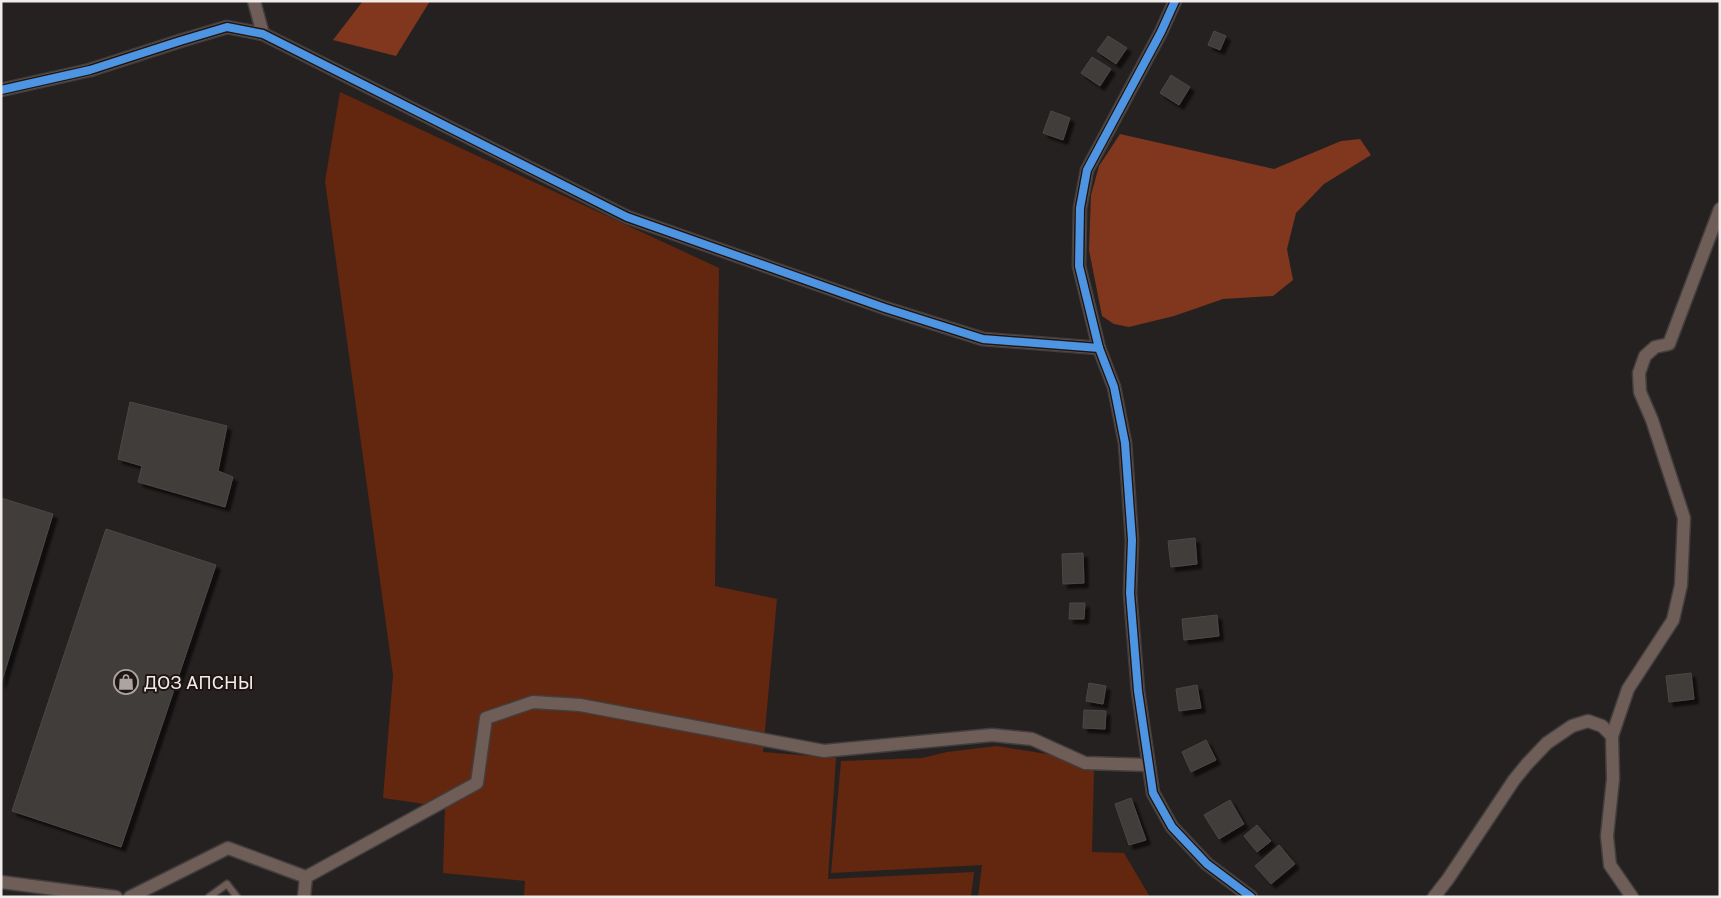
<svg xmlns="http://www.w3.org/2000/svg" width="1721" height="898" font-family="'Golos Text',sans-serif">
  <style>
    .green { fill: #63260e }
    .forest { fill: #80371d }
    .building { fill: #403c3b; stroke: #4c4847; filter: url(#shadow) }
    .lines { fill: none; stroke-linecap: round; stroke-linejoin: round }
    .lane-casing { stroke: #413e3d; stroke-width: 9 }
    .street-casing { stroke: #413e3d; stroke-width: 15 }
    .lane { stroke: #6f5d57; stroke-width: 6 }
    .street { stroke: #6f5d57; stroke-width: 12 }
    .cycleway-casing { stroke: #1f1614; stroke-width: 11 }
    .cycleway { stroke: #4d94e3; stroke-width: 8 }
    .labels { text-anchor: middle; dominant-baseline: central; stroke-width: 4; stroke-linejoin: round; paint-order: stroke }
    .poi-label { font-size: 18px; fill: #f1ebe9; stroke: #1f1614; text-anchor: start }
  </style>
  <defs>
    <filter id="shadow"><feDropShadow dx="4.5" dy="4.5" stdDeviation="1" flood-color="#0009"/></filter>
  </defs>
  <rect width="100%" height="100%" fill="#252120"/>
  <g class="green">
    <polygon points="340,92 719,268 715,586 777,599 763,752 836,758 828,879 974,872 971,897 524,897 525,881 443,873 445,807 383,798 393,675 325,181"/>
    <polygon points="997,746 1053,755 1094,771 1092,852 1124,853 1150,897 978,897 982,865 831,873 841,761 922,758 947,752"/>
  </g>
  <g class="forest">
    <polygon points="363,1 430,1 396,56 333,40"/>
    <polygon points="1120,134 1274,169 1341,141 1360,139 1371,155 1324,184 1296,213 1287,249 1293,280 1273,296 1223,299 1174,316 1129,327 1114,324 1102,316 1089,250 1091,195 1099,166"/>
  </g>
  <g class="building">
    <polygon points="1214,31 1226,36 1220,50 1208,45"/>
    <polygon points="1108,36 1127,48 1116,64 1097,51"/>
    <polygon points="1092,57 1111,69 1100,86 1081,73"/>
    <polygon points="1171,75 1190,87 1179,105 1160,93"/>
    <polygon points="1051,111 1070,118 1063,140 1043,133"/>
    <polygon points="130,402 227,426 218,471 233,477 225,507 138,482 142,466 118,459"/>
    <polygon points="1,498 53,514 1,684"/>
    <polygon points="106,529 216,565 121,847 12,811"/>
    <polygon points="1195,538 1197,564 1171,567 1168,541"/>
    <polygon points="1083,553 1084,583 1063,584 1062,554"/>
    <polygon points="1070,603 1085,603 1084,619 1069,619"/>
    <polygon points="1217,615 1219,636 1184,640 1182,619"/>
    <polygon points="1691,673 1694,699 1669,702 1666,676"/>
    <polygon points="1089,683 1106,686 1103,704 1086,701"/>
    <polygon points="1197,685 1201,708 1179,711 1176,689"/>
    <polygon points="1084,710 1106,711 1105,729 1083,728"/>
    <polygon points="1206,740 1216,760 1191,772 1182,752"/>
    <polygon points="1131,798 1146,840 1129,845 1115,804"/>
    <polygon points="1230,800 1244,824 1219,839 1204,815"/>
    <polygon points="1257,825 1271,841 1257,852 1244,836"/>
    <polygon points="1279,845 1295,864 1271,884 1255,866"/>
  </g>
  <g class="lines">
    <defs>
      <polyline id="lane" points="209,897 227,884 237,897"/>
      <g id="street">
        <polyline points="254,1 263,34"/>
        <polyline points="1175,1 1161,32 1087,170 1080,208 1079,266 1099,348 1114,387 1125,443 1132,540 1130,593 1138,691 1153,793 1172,827 1207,864 1251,897"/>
        <polyline points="1,90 90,70 180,41 227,27 263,34 627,217 885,308 983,339 1099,348"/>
        <polyline points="1612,736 1628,689 1673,620 1681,585 1684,518 1652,420 1640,392 1639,373 1645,356 1655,347 1669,344 1720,209"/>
        <polyline points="1,882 116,897"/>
        <polyline points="130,897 228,848 306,877"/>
        <polyline points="304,897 306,877 477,783 486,718 533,702 580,705 824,751 992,735 1032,739 1085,763 1148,765"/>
        <polyline points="1434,897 1448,879 1514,780 1527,764 1547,743 1572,726 1588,721 1602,726 1612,736 1613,779 1607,836 1610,865 1632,897"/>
      </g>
    </defs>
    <use href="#lane" class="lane-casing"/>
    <use href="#street" class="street-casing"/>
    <use href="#lane" class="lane"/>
    <use href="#street" class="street"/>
    <defs>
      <g id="cycleway">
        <polyline points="1175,1 1161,32 1087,170 1080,208 1079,266 1099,348 1114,387 1125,443 1132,540 1130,593 1138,691 1153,793 1172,827 1207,864 1251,897"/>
        <polyline points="1,90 90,70 180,41 227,27 263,34 627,217 885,308 983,339 1099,348"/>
      </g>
    </defs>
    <use href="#cycleway" class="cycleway-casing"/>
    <use href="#cycleway" class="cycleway"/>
  </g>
  <defs>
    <symbol id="shop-ring" viewBox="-11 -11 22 22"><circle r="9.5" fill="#1f1614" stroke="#aaa4a3" stroke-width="1.5"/><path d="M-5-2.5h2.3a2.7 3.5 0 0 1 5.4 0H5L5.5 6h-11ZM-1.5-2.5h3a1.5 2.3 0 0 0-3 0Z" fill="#aaa4a3"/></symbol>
  </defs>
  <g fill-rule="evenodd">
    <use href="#shop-ring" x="112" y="668" width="28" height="28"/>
  </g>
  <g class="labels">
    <g class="poi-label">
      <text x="144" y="682">ДОЗ АПСНЫ</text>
    </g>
  </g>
  <rect width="1721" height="898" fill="none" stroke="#f1ebe9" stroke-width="5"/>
</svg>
